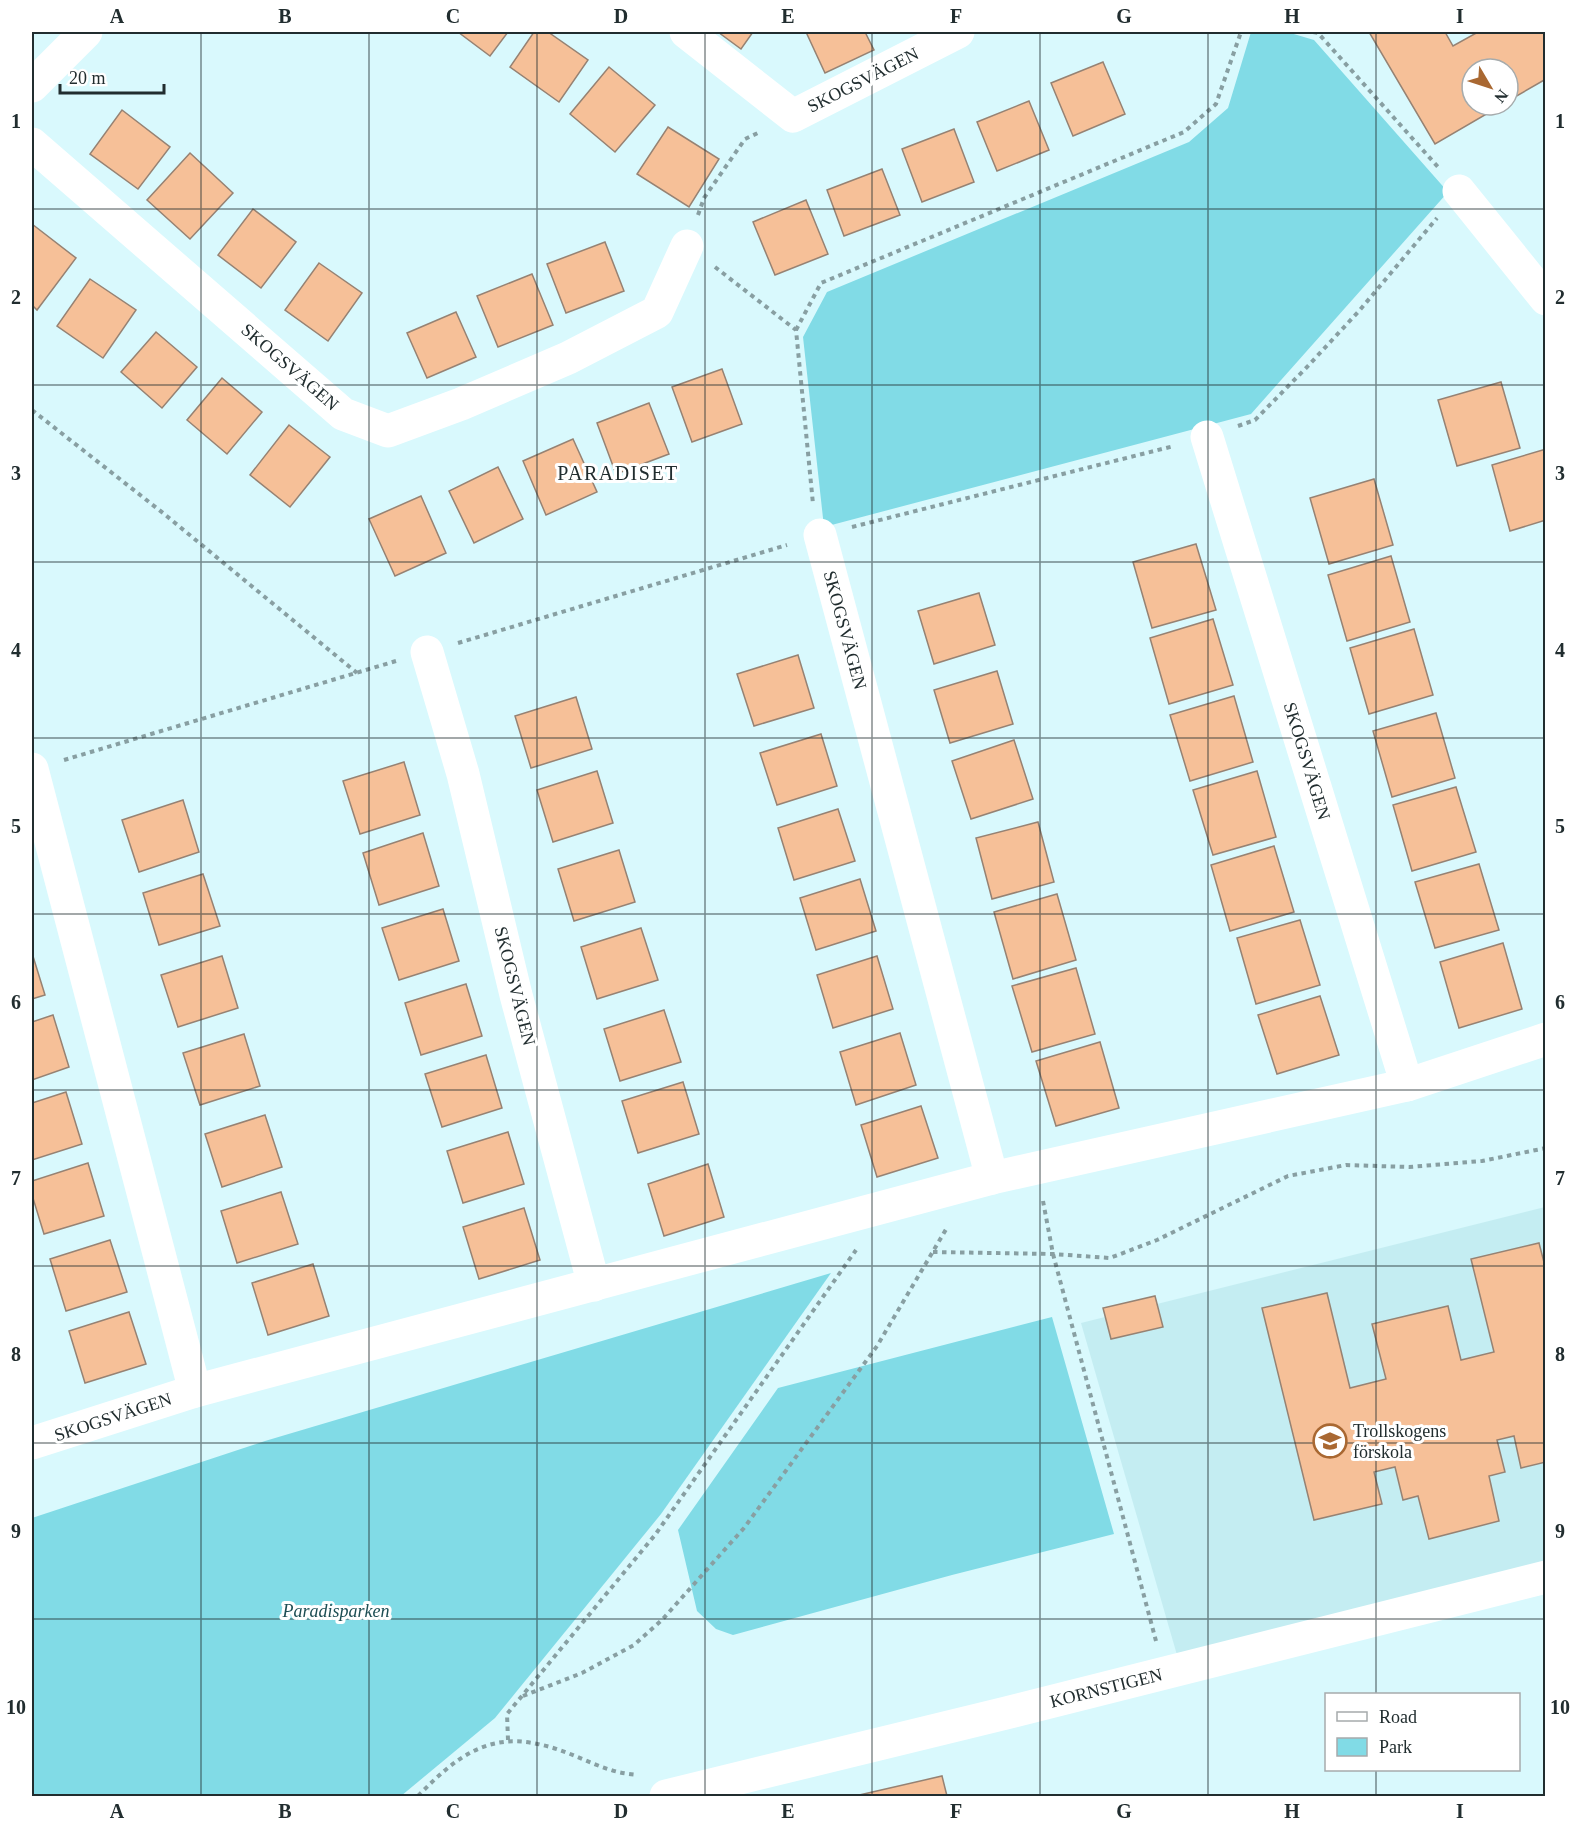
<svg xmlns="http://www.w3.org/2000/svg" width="1577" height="1828" font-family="'Times New Roman',serif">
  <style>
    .built { fill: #c4edf2 }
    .green { fill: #81dbe6 }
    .building { fill: #f6c098; stroke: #968273; stroke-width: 1.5 }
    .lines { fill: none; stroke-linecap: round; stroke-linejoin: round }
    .path { stroke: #889fa2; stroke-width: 4; stroke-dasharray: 4.5 4.5; stroke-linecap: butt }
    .minor { stroke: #fff; stroke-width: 33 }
    .grid { fill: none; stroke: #212d2f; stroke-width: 1.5; stroke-opacity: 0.55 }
    .labels { text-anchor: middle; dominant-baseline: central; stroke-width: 6; stroke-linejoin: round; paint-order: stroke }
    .street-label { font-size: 18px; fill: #212d2f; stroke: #fff }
    .poi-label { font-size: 18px; fill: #212d2f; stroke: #fff; text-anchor: start }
    .park-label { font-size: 18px; font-style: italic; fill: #1d4e54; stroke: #fff }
    .neighbourhood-label { font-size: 20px; letter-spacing: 1.5px; fill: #212d2f; stroke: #fff }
    .neatline { fill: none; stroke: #212d2f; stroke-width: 2 }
    .grid-label { font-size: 20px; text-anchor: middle; font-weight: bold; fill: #212d2f }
  </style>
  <rect width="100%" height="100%" fill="#d9f9fd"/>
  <polygon class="built" points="1545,1207 1545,1569 1177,1655 1081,1323"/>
  <g class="green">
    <polygon points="1251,32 1287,32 1314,40 1448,192 1251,414 824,527 803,337 827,292 1189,142 1228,108"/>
    <polygon points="831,1273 661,1514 495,1718 401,1796 32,1796 32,1518 265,1441"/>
    <polygon points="1052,1317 1114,1534 952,1575 733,1635 716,1629 697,1611 678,1530 778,1388"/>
  </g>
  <g class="building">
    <polygon points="458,32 508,32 490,56"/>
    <polygon points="534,32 548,32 588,60 559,102 510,67"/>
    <polygon points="718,32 753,32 741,49"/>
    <polygon points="806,32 865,32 874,50 825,73"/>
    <polygon points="1369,32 1445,32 1453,46 1478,32 1545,32 1546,79 1508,101 1508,69 1472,69 1472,105 1502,105 1435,144"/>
    <polygon points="1103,62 1125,114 1073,136 1051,83"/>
    <polygon points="609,67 655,105 615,152 570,114"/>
    <polygon points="1029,101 1049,150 997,171 977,122"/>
    <polygon points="122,110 170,147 138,189 90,154"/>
    <polygon points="668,127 719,159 689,207 637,174"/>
    <polygon points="954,129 974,182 922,202 902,149"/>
    <polygon points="190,153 233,193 190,239 147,200"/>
    <polygon points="882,169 900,215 844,236 827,190"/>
    <polygon points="806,200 828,254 775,275 753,222"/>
    <polygon points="253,209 296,242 261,288 218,255"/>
    <polygon points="32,224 76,258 37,310 32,305"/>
    <polygon points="605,242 624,291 566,313 547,264"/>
    <polygon points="319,263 362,293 328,341 285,310"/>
    <polygon points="532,274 553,325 498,347 477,296"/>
    <polygon points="90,279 136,310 103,358 57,326"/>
    <polygon points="456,312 476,357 427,378 407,333"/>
    <polygon points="156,332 197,367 162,408 121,372"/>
    <polygon points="722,369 742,424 692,442 672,387"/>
    <polygon points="222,378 262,412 227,454 187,420"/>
    <polygon points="1501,382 1520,448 1457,466 1438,400"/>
    <polygon points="649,403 669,454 616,474 597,423"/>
    <polygon points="289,425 330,457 290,507 250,475"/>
    <polygon points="573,439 597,492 546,515 523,461"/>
    <polygon points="1546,449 1546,520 1510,531 1492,465"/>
    <polygon points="498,467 523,519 474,543 449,491"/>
    <polygon points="1374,479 1393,545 1329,564 1310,498"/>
    <polygon points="421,496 446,553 395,576 369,519"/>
    <polygon points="1196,544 1216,610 1152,628 1133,562"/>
    <polygon points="1391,556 1410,622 1347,641 1328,575"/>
    <polygon points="979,593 995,645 934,664 918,611"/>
    <polygon points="1213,619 1233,685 1169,704 1150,638"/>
    <polygon points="1414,629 1433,695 1369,714 1350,648"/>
    <polygon points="798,655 814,708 754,726 737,674"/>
    <polygon points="997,671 1013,724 950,743 934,690"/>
    <polygon points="1234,696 1253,762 1190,781 1170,715"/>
    <polygon points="576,697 592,749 531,768 515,716"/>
    <polygon points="1436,713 1455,778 1392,797 1373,731"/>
    <polygon points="821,734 837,786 777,805 760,753"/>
    <polygon points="1014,740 1033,799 971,819 952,761"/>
    <polygon points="404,762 420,815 360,834 343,781"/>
    <polygon points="597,771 613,823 553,842 537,790"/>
    <polygon points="1257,771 1276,837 1213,855 1193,790"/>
    <polygon points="1456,787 1476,852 1412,871 1393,805"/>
    <polygon points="183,800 199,852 139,872 122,820"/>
    <polygon points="838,809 855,861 794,880 778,828"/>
    <polygon points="1038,822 1054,882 992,899 976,838"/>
    <polygon points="423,833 439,886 379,905 363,853"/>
    <polygon points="1274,846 1294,912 1230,931 1211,865"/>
    <polygon points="619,850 635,902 574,921 558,869"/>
    <polygon points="1479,864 1499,930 1435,948 1415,882"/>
    <polygon points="203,874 220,926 159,945 143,893"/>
    <polygon points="860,879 876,931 816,950 800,898"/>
    <polygon points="1057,894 1076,960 1013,979 994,912"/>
    <polygon points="443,909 459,961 399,980 382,928"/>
    <polygon points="1300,920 1320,985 1256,1004 1237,938"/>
    <polygon points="641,928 658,980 597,999 581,947"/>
    <polygon points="1503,943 1522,1009 1459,1028 1440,962"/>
    <polygon points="32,953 45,995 32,999"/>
    <polygon points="222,956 238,1008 178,1027 161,975"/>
    <polygon points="877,956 893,1009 833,1028 817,975"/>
    <polygon points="1076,968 1095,1034 1032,1052 1012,986"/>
    <polygon points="466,984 482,1036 421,1055 405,1003"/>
    <polygon points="1320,996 1339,1055 1277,1074 1258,1015"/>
    <polygon points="664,1010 681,1062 620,1081 604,1029"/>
    <polygon points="53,1015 69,1067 32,1080 32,1022"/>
    <polygon points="900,1033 916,1085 856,1105 840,1052"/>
    <polygon points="244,1034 260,1086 200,1105 183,1053"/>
    <polygon points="1100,1042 1119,1108 1056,1126 1036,1061"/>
    <polygon points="486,1055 502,1108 442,1127 425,1074"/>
    <polygon points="683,1082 699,1134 638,1153 622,1101"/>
    <polygon points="66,1092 82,1144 32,1160 32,1103"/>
    <polygon points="921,1106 938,1158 877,1177 861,1125"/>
    <polygon points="265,1115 282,1167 222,1187 205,1134"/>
    <polygon points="508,1132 524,1184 463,1203 447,1151"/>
    <polygon points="88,1163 104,1216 44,1234 32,1195 32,1181"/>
    <polygon points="708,1164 724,1217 664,1236 648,1184"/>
    <polygon points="281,1192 298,1244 237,1263 221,1211"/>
    <polygon points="524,1208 540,1260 479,1279 463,1227"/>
    <polygon points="110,1240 127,1292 66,1311 50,1259"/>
    <polygon points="1539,1243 1546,1270 1546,1462 1521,1468 1514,1436 1497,1440 1505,1472 1489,1476 1499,1521 1429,1539 1418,1496 1403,1500 1395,1467 1374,1472 1382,1504 1314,1520 1262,1308 1327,1293 1350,1388 1386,1379 1372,1324 1448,1306 1461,1360 1494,1352 1471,1259"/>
    <polygon points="313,1264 329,1316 268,1335 252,1283"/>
    <polygon points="1155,1296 1163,1327 1111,1339 1103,1308"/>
    <polygon points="129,1312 146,1364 85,1383 69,1331"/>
    <polygon points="942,1776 947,1796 855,1796"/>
  </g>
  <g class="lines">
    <g class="path">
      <polyline points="1313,32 1318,33 1438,167"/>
      <polyline points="698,215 704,198 745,139 760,132"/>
      <polyline points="715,267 796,330 813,504"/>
      <polyline points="796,330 821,283 1184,132 1216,104 1241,32"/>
      <polyline points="32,410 163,513 357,673"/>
      <polyline points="1238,426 1255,420 1307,367 1359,311 1437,218"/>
      <polyline points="852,527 1174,446"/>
      <polyline points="458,643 787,545"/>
      <polyline points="64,760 396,661"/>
      <polyline points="1043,1201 1053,1254 1156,1641"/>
      <polyline points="933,1252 1053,1254 1110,1258 1157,1240 1288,1176 1346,1165 1409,1167 1482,1161 1546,1148"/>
      <polyline points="523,1696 582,1673 634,1645 662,1620 744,1528 877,1346 948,1226"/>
      <polyline points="508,1740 507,1714 655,1535 856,1250"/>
      <path d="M 418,1796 C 454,1759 487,1731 542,1745 C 566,1750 588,1763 611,1770 C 620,1773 629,1774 638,1775"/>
    </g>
    <g class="minor">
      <polyline points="686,32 793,116 958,32"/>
      <polyline points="32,86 86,32"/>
      <polyline points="32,144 343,414 388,431 461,404 568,358 657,312 687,246"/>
      <polyline points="1459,191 1546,299"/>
      <polyline points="1207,437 1407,1085"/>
      <polyline points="820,535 992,1178"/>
      <polyline points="427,652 463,774 516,995 594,1285"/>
      <polyline points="32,769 195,1391"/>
      <polyline points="32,1443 195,1391 992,1178 1407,1085 1546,1039"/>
      <polyline points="666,1796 1006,1713 1546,1577"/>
    </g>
  </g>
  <path class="grid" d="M 201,32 L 201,1796M 369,32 L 369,1796M 537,32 L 537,1796M 705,32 L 705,1796M 872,32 L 872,1796M 1040,32 L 1040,1796M 1208,32 L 1208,1796M 1376,32 L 1376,1694M 32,209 L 1546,209M 32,385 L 1546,385M 32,562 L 1546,562M 32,738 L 1546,738M 32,914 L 1546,914M 32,1090 L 1546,1090M 32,1266 L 1546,1266M 32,1443 L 1546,1443M 32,1619 L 1546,1619M 1376,1770 L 1376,1796"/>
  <defs>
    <symbol id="school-ring" viewBox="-11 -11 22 22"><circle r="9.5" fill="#fff" stroke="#a96832" stroke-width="1.5"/><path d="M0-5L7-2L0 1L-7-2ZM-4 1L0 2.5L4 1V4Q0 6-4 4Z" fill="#a96832"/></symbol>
  </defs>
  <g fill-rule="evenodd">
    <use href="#school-ring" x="1311" y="1422" width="38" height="38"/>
  </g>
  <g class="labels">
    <g class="street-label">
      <text transform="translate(863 80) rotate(-27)">SKOGSVÄGEN</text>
      <text transform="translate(290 367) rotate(41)">SKOGSVÄGEN</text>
      <text transform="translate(845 630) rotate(75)">SKOGSVÄGEN</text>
      <text transform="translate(1307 761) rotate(73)">SKOGSVÄGEN</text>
      <text transform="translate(515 986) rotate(76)">SKOGSVÄGEN</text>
      <text transform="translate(113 1417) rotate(-18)">SKOGSVÄGEN</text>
      <text transform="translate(1106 1688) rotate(-14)">KORNSTIGEN</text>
    </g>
    <g class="poi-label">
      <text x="1353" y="1431">Trollskogens<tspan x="1353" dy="21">förskola</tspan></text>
    </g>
    <g class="park-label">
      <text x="336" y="1611">Paradisparken</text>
    </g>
    <g class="neighbourhood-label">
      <text x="618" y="473">PARADISET</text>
    </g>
  </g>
  <rect width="1577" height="1828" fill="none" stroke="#ffffff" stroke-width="66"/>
  <rect x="1325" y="1693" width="195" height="78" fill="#ffffff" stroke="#a6abac" stroke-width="1.5"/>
  <rect x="1337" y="1712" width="30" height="9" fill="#ffffff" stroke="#a6abac" stroke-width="1.5"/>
  <text x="1379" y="1723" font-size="18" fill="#212d2f">Road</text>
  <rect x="1337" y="1738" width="30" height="18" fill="#81dbe6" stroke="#a6abac" stroke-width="1.5"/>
  <text x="1379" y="1753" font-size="18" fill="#212d2f">Park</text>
  <g transform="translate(1490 87) rotate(129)"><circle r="28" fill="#ffffff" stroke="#a6abac" stroke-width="1.5"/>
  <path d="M0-4.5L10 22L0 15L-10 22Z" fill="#a96832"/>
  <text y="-9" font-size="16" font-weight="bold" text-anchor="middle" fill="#212d2f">N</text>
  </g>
  <path d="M60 84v9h104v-9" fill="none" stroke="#212d2f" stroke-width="3"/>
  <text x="69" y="84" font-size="18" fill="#212d2f" stroke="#ffffff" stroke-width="4.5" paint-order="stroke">20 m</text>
  <rect x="33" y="33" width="1511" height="1762" class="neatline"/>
  <g class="grid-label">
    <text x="117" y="23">A</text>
    <text x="285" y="23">B</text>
    <text x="453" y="23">C</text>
    <text x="621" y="23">D</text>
    <text x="788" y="23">E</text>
    <text x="956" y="23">F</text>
    <text x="1124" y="23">G</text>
    <text x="1292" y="23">H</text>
    <text x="1460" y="23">I</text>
    <text x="16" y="128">1</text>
    <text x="1560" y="128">1</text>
    <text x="16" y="304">2</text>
    <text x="1560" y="304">2</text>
    <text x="16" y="480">3</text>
    <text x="1560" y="480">3</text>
    <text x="16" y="657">4</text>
    <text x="1560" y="657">4</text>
    <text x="16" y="833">5</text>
    <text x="1560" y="833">5</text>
    <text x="16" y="1009">6</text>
    <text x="1560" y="1009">6</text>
    <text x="16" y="1185">7</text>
    <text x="1560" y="1185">7</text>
    <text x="16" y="1361">8</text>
    <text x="1560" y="1361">8</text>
    <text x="16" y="1538">9</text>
    <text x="1560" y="1538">9</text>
    <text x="16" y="1714">10</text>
    <text x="1560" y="1714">10</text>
    <text x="117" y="1818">A</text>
    <text x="285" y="1818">B</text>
    <text x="453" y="1818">C</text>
    <text x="621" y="1818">D</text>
    <text x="788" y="1818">E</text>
    <text x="956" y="1818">F</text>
    <text x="1124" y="1818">G</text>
    <text x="1292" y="1818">H</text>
    <text x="1460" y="1818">I</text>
  </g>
</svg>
